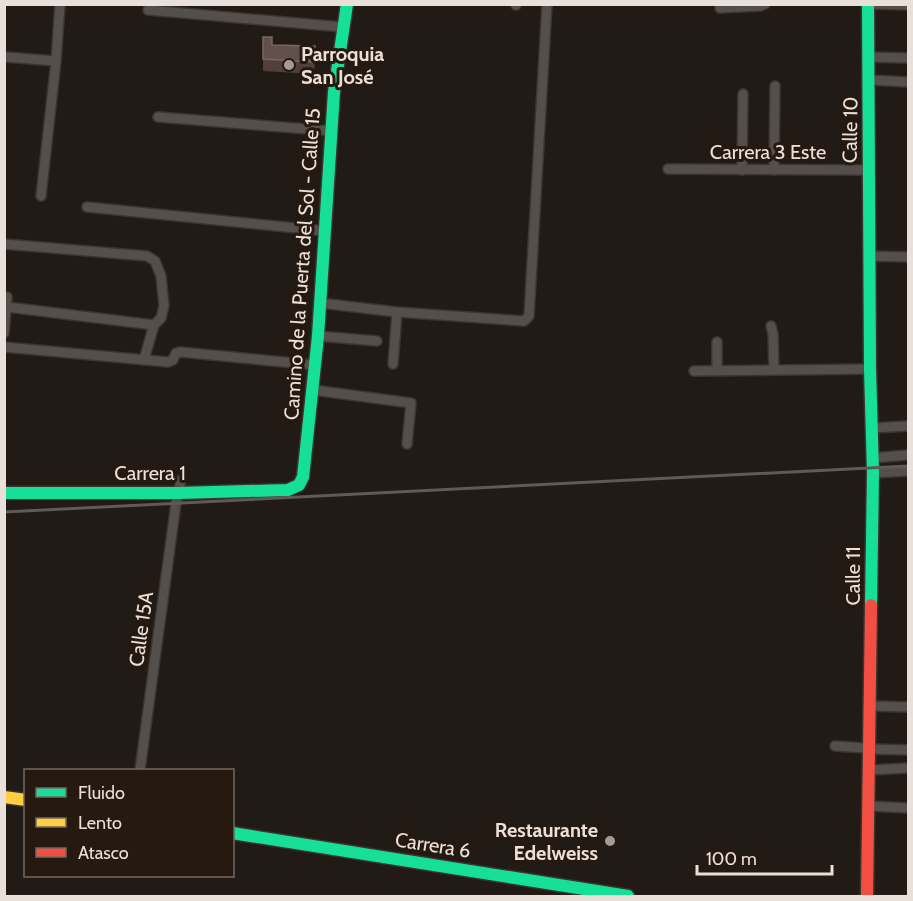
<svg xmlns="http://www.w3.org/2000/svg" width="913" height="901" font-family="Cabin,sans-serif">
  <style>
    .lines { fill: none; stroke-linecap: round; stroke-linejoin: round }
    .street-casing { stroke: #3b3531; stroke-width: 12 }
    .fast-casing { stroke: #3b3531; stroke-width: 15 }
    .slow-casing { stroke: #3b3531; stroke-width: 15 }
    .jam-casing { stroke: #3b3531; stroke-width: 15 }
    .street { stroke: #554f4b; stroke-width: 9 }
    .fast { stroke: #16e098; stroke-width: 12 }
    .slow { stroke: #ffcf43; stroke-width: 12 }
    .jam { stroke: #f24e42; stroke-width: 12 }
    .rail { stroke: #605a56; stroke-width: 3 }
    .wall { fill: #523f3b }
    .building { fill: #63504c; stroke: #786762; stroke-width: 1.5 }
    .poi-dot { fill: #a49b95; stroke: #261910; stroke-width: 2 }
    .labels { text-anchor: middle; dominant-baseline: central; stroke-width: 6; stroke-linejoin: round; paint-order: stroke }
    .poi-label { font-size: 20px; font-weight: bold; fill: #eae0da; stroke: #261910; text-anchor: start }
    .street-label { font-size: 20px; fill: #eae0da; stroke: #261910 }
  </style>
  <rect width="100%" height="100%" fill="#211a15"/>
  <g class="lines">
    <defs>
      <g id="street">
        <polyline points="872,4 908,5"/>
        <polyline points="516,5 516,4"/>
        <polyline points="720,8 760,6 765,4"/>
        <polyline points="148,10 343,27"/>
        <polyline points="6,57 56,61"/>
        <polyline points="869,57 908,58"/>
        <polyline points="870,80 908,82"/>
        <polyline points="158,117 332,131"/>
        <polyline points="668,169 869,170"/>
        <polyline points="742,170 743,94"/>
        <polyline points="774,170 775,86"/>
        <polyline points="41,196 56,61 60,4"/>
        <polyline points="87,207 325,231"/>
        <polyline points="4,244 135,255 147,256 155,261 161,276 164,306 161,318 154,325 144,360"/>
        <polyline points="871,256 908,257"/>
        <polyline points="320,303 397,312 524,321 529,316 547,4"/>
        <polyline points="7,307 154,325"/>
        <polyline points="771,326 773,334 774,370"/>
        <polyline points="4,333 7,297"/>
        <polyline points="318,336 377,341"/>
        <polyline points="4,347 168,362 173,360 176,353 180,352 315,365"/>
        <polyline points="393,364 397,312"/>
        <polyline points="717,370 717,342"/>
        <polyline points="694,371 870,369"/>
        <polyline points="313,390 411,403 407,444"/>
        <polyline points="872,428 908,426"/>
        <polyline points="872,458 908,455"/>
        <polyline points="873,473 908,471"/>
        <polyline points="871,706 908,707"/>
        <polyline points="835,746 865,748"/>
        <polyline points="870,749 908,750"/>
        <polyline points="140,770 176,503 181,480"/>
        <polyline points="870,770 908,768"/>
        <polyline points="869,806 908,808"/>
      </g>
      <g id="fast">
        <polyline points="868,4 870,369 873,473 871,605"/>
        <polyline points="4,493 178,493 288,490 299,485 303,477 318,336 334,92 347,4"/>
        <polyline points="232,833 628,896"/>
      </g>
      <polyline id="slow" points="4,797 26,800"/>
      <polyline id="jam" points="867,896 871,605"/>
    </defs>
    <use href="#street" class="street-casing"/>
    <use href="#fast" class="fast-casing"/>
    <use href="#slow" class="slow-casing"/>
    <use href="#jam" class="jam-casing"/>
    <use href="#street" class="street"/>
    <use href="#fast" class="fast"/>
    <use href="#slow" class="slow"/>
    <use href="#jam" class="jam"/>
    <polyline class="rail" points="4,512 908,466"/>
  </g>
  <polygon class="wall" points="263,37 272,45 315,58 314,74 263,71"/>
  <polygon class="building" points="263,37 272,37 272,45 315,46 314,62 263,59"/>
  <g class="poi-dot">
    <circle cx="289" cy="65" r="6"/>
    <circle cx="610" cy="841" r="6"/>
  </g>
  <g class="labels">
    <g class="poi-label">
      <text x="301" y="54">Parroquia<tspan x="301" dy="23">San José</tspan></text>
      <text x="598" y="830" text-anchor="end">Restaurante<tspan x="598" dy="23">Edelweiss</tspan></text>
    </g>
    <g class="street-label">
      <text transform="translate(850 130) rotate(-89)">Calle 10</text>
      <text x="768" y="152">Carrera 3 Este</text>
      <text transform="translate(302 264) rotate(-86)">Camino de la Puerta del Sol - Calle 15</text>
      <text x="150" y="473">Carrera 1</text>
      <text transform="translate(853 576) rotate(-90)">Calle 11</text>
      <text transform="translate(141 629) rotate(-82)">Calle 15A</text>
      <text transform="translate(433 845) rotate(9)">Carrera 6</text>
    </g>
  </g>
  <rect width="913" height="901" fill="none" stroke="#eae0da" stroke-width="12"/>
  <rect x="24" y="769" width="210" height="108" fill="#261910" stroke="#746961" stroke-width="1.5"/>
  <rect x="36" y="788" width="30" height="9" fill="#16e098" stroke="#746961" stroke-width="1.5"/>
  <text x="78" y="799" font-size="18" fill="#eae0da">Fluido</text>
  <rect x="36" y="818" width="30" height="9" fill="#ffcf43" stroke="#746961" stroke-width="1.5"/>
  <text x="78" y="829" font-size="18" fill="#eae0da">Lento</text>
  <rect x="36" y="848" width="30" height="9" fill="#f24e42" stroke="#746961" stroke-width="1.5"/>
  <text x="78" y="859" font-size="18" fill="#eae0da">Atasco</text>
  <path d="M697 865v9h135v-9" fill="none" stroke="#eae0da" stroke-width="3"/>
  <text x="706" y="865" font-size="18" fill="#eae0da" stroke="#261910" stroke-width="4.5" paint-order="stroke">100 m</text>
</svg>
